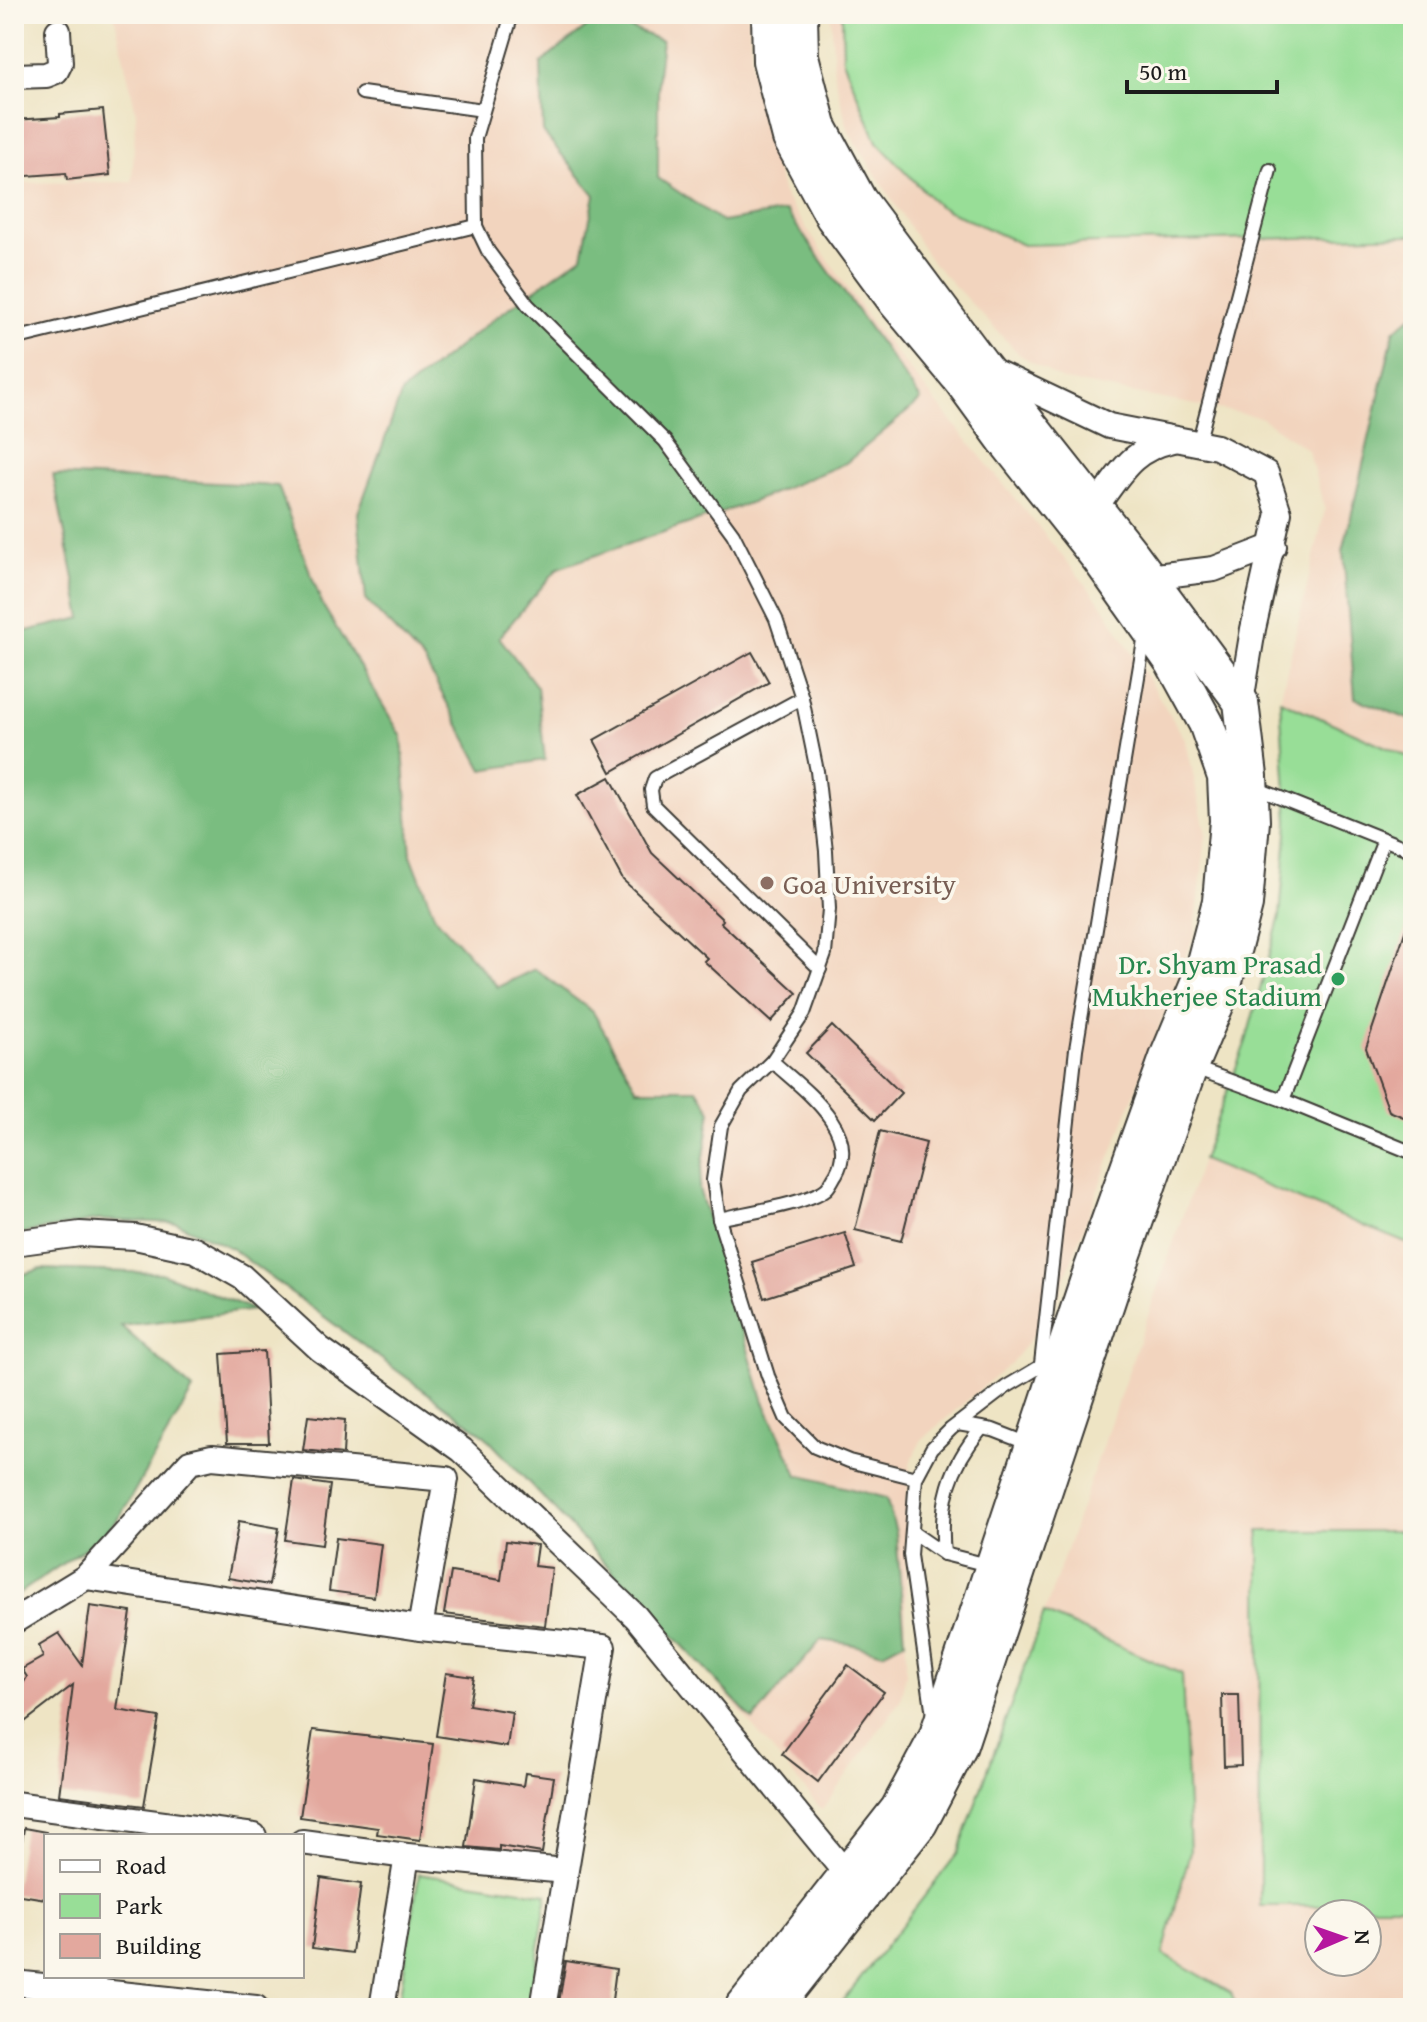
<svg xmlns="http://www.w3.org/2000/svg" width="1427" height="2022" font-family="'Gentium Book Plus',serif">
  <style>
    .built { fill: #f2d4be; fill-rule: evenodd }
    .green { fill: #98de97; stroke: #5a7d5a; stroke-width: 2 }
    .forest { fill: #7abd80; stroke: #4b6c4e; stroke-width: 2 }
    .building { fill: #e3a89e }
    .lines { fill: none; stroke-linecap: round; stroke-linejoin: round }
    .service-casing { stroke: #3c3a35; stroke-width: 16 }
    .minor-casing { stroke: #3c3a35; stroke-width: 28 }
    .secondary-casing { stroke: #3c3a35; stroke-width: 38 }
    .service { stroke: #fff; stroke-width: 12 }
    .minor { stroke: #fff; stroke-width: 24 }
    .secondary { stroke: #fff; stroke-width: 34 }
    .education-dot { fill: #8d6e63; stroke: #fbf7ec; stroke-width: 3 }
    .leisure-dot { fill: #2e9e5b; stroke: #fbf7ec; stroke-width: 3 }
    .labels { text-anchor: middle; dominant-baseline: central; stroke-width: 7; stroke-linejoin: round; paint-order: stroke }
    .education-label { font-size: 28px; fill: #785e54; stroke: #fbf7ec; text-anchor: start }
    .leisure-label { font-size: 28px; fill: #27864d; stroke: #fbf7ec; text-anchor: end }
  </style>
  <rect width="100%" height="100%" fill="#fbf7ec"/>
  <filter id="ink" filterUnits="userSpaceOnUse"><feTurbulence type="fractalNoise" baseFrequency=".0125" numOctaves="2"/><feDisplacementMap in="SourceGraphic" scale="16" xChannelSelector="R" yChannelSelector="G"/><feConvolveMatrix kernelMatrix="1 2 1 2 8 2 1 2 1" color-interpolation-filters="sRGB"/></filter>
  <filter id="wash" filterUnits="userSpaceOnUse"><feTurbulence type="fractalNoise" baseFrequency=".006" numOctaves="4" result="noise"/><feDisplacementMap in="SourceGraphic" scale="32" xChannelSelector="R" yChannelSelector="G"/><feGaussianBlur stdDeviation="1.8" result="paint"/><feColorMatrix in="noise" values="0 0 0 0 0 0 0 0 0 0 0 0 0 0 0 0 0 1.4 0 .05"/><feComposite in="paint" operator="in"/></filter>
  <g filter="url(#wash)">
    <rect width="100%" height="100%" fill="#eee4c4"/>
    <g class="built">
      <polygon points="114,14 748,14 754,87 783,194 873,325 1103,606 1186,741 1206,835 1195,932 1052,1312 1011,1363 922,1439 910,1463 906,1517 906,1673 900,1701 822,1810 497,1417 14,656 14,183 132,182 136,113"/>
      <path d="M 831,14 L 1413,14 L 1413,2008 L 838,2008 L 958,1853 L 1004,1729 L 1202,1160 L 1246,1041 L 1280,916 L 1288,822 L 1280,700 L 1325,510 L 1308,450 L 1260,417 L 1062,380 L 1020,355 L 931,261 L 849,132 L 834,74 ZM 1319,1914 L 1367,1914 L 1367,1962 L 1319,1962 Z"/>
    </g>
    <g class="green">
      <polygon points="842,14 1413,14 1413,235 1023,245 938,206 877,142 843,60"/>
      <polygon points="1280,700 1413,759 1413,1246 1202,1160 1246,1041 1280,916 1288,822"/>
      <polygon points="1259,1531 1413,1531 1413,1906 1260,1906"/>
      <polygon points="1044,1613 1182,1674 1190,1852 1163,1954 1231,1993 1238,2008 849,2008 842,2002 958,1853"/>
      <polygon points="419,1874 547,1894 530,2008 398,2008"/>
    </g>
    <g class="forest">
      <polygon points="601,16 662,41 658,74 658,178 723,222 786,211 921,400 846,463 752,502 558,568 499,637 537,687 545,760 483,770 425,662 366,600 358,513 402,392 492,320 582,256 595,195 543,132 541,63"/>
      <polygon points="1413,315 1413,721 1355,698 1343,551 1394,331"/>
      <polygon points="53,475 278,486 322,604 402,737 411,855 435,917 498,987 535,969 593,1012 637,1089 697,1089 711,1111 699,1189 764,1402 798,1475 886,1498 896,1532 905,1641 883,1653 850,1644 821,1640 753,1720 483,1434 231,1248 177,1223 98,1220 14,1235 14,634 82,618"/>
      <polygon points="41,1269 161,1273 254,1310 121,1326 193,1390 120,1516 104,1535 14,1597 14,1277"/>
    </g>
    <g id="blocks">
      <g class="building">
        <polygon points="103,110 110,175 67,180 66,173 14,177 14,120 60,117 60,114"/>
        <polygon points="752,652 769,682 611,772 594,740"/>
        <polygon points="610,777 652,853 723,920 721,923 797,993 771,1022 704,961 707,958 623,880 577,795"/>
        <polygon points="1410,917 1413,917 1413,1121 1389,1111 1366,1048"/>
        <polygon points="832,1026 901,1093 875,1120 806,1053"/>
        <polygon points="880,1131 926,1143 901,1241 855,1230"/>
        <polygon points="845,1233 856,1268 764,1298 752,1262"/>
        <polygon points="264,1351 269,1443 227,1443 221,1354"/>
        <polygon points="308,1416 345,1420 343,1454 303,1450"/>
        <polygon points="294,1480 330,1485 322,1545 285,1540"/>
        <polygon points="239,1521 279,1528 269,1585 228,1578"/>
        <polygon points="336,1538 381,1544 374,1597 329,1591"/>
        <polygon points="506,1541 537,1545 534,1566 552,1568 545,1626 444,1614 451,1572 501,1580"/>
        <polygon points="90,1606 131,1612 117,1710 159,1717 144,1806 59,1795 73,1685 22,1724 14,1713 14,1702 20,1699 18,1692 27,1677 22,1669 43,1657 39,1645 59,1633 82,1665"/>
        <polygon points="848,1665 884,1692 818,1782 782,1754"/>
        <polygon points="446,1673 474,1677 469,1705 512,1712 507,1747 436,1736"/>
        <polygon points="1222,1695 1239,1695 1241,1765 1224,1766"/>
        <polygon points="313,1730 433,1744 420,1840 377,1834 378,1828 300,1817"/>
        <polygon points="525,1773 554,1777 542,1853 499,1846 499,1850 466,1847 476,1778 523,1786"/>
        <polygon points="24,1828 46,1832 46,1899 14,1894"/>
        <polygon points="321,1878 361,1884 352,1953 312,1948"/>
        <polygon points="566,1961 616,1969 611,2008 558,2008"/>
      </g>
    </g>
  </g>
  <g filter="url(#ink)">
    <use href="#blocks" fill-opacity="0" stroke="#3c3a35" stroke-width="2"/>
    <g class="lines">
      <defs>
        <g id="service">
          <polyline points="512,14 475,138 476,226 488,251 528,305 665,441 733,534 776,619 802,698 817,771 826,851 829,909 825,954 804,1013 772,1061 741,1091 721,1126 713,1180 719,1219 768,1376 786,1418 815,1447 849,1461 916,1478"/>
          <polyline points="362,93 483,110"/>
          <polyline points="14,339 476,226"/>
          <polyline points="1198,444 1270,170"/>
          <polyline points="802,698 655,778 651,790 653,805 820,969"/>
          <polyline points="1253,787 1413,851"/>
          <polyline points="1192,1067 1283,1100 1413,1153"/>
          <polyline points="1283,1100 1384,840"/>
          <path d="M 719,1219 C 744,1213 807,1204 826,1189 C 830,1186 833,1178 836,1174 C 862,1129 800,1087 772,1061"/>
          <polyline points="1041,1364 1076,1049 1145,635"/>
          <polyline points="958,1424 993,1430 1032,1445"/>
          <polyline points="912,1532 944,1554 992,1566"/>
          <path d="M 944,1554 C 939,1503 949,1467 982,1428"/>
          <polyline points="933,1715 910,1555 916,1478 932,1448 951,1429 1006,1387 1048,1362"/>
        </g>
        <g id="minor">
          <polyline points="14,76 46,75 56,71 60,63 58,31"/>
          <polyline points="989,369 1109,426 1217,447 1266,473 1279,513 1253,629 1241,702"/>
          <path d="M 1094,509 C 1120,475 1129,450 1173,440"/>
          <polyline points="1148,577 1214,569 1274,546"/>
          <polyline points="14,1243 80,1234 135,1237 195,1250 242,1277 320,1349 462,1450 636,1617 848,1876"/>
          <polyline points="86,1577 190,1462 212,1457 446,1479 420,1628"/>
          <polyline points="14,1621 86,1577 420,1628 603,1647 543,2008"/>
          <polyline points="14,1804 254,1836"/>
          <polyline points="302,1842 407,1856 565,1871"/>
          <polyline points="14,1983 256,2008"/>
          <polyline points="382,2008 407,1856"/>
        </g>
        <g id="secondary">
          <polyline points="742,2008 898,1809 936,1738 1088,1279 1168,1055 1199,981 1220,901 1227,821 1225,777 1206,723 1173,663 1100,560 1006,442 960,379 895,301 833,217 790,138 770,61 769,14"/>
          <polyline points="774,2008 920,1823 959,1748 1112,1288 1191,1064 1223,989 1245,905 1252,821 1250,776 1241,702 1133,556 983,366 859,200 819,126 801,56 800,14"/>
        </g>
      </defs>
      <use href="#service" class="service-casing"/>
      <use href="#minor" class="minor-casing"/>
      <use href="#secondary" class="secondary-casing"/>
      <use href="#service" class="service"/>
      <use href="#minor" class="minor"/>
      <use href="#secondary" class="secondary"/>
    </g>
  </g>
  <circle class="education-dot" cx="767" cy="883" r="8"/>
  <circle class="leisure-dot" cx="1338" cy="979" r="8"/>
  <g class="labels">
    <g class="education-label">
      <text x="783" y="883">Goa University</text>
    </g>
    <g class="leisure-label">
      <text x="1322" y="963">Dr. Shyam Prasad<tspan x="1322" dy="32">Mukherjee Stadium</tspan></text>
    </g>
  </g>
  <rect width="1427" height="2022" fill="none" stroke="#fbf7ec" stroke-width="48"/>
  <rect x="44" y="1834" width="260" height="144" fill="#fbf7ec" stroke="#a29f99" stroke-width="2"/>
  <rect x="60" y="1860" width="40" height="12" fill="#ffffff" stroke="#a29f99" stroke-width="2"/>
  <text x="116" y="1874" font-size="24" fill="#1c1c1c">Road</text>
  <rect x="60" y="1894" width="40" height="24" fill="#98de97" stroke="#a29f99" stroke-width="2"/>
  <text x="116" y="1914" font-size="24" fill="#1c1c1c">Park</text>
  <rect x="60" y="1934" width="40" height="24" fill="#e3a89e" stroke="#a29f99" stroke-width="2"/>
  <text x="116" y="1954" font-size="24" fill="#1c1c1c">Building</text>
  <g transform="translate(1343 1938) rotate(88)"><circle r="38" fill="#fbf7ec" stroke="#a29f99" stroke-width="2"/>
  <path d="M0-6L14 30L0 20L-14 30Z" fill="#b5179e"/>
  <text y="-12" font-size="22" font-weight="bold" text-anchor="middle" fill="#1c1c1c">N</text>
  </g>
  <path d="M1127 80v12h150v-12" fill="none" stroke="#1c1c1c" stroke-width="4"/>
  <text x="1139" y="80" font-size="24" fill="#1c1c1c" stroke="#fbf7ec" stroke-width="6" paint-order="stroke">50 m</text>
</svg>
